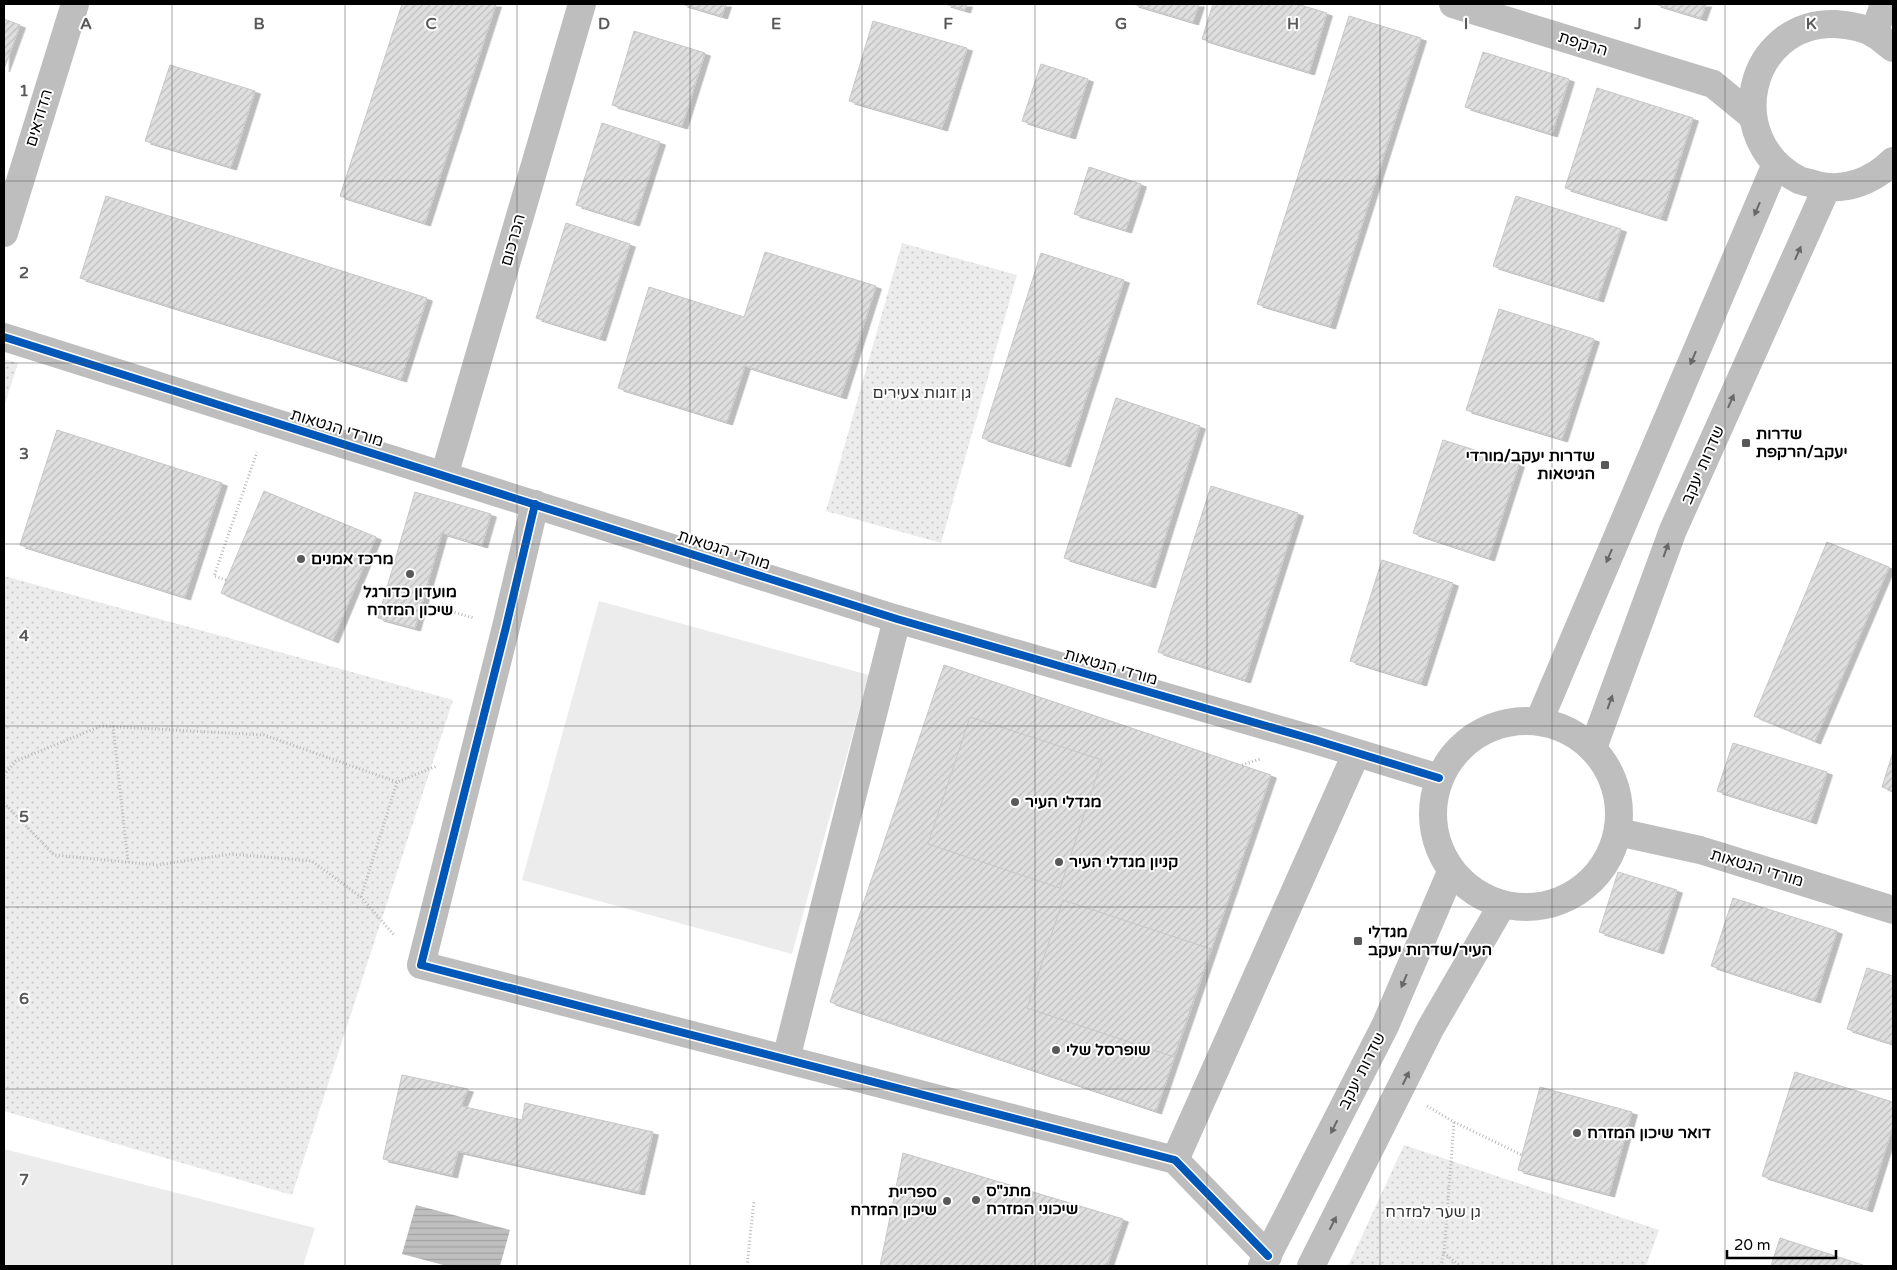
<svg xmlns="http://www.w3.org/2000/svg" width="1897" height="1270" font-family="'Varela Round',Heebo,sans-serif">
  <style>
    .park { fill: url(#park-dots) }
    .pitch { fill: #ececec }
    .water { fill: url(#water-rules) }
    .building { fill: url(#building-hatch); stroke: #c7c7c7; filter: url(#shadow) }
    .lines { fill: none; stroke-linecap: round; stroke-linejoin: round }
    .path { stroke: #b9b9b9; stroke-width: 3; stroke-dasharray: 1 2.5; stroke-linecap: butt }
    .minor { stroke: #bebebe; stroke-width: 28 }
    .cycleway-casing { stroke: #fff; stroke-width: 11 }
    .cycleway { stroke: #0057b8; stroke-width: 8 }
    .oneway { fill: #686868 }
    .grid { fill: none; stroke: #595959; stroke-width: 1; stroke-opacity: 0.55 }
    .poi-dot { fill: #595959; stroke: #fff; stroke-width: 2 }
    .labels { text-anchor: middle; dominant-baseline: central; stroke-width: 4; stroke-linejoin: round; paint-order: stroke }
    .street-label { font-size: 16px; fill: #000; stroke: #fff }
    .park-label { font-size: 16px; fill: #333; stroke: #fff }
    .poi-label { font-size: 16px; font-weight: bold; fill: #000; stroke: #fff; text-anchor: start }
    .grid-label { font-size: 16px; text-anchor: middle; font-weight: bold; fill: #595959; stroke: #fff; stroke-width: 4; stroke-linejoin: round; paint-order: stroke }
  </style>
  <defs>
    <pattern id="park-dots" width="8" height="8" patternUnits="userSpaceOnUse" patternTransform="scale(1.25)"><rect width="8" height="8" fill="#ececec"/><path d="M2 2h.1M6 6h.1" fill="none" stroke="#c9c9c9" stroke-width="1.8" stroke-linecap="round"/></pattern>
    <pattern id="water-rules" width="6" height="5" patternUnits="userSpaceOnUse" patternTransform="scale(1.25)"><rect width="6" height="5" fill="#bfbfbf"/><path d="M0 2.5h6" fill="none" stroke="#a2a2a2"/></pattern>
    <pattern id="building-hatch" width="6" height="6" patternUnits="userSpaceOnUse" patternTransform="scale(1.25)"><rect width="6" height="6" fill="#dfdfdf"/><path d="M-1 1l2-2M0 6l6-6M5 7l2-2" fill="none" stroke="#bebebe"/></pattern>
    <filter id="shadow"><feDropShadow dx="5.5" dy="3" stdDeviation="0" flood-color="#0004"/></filter>
  </defs>
  <rect width="100%" height="100%" fill="#fff"/>
  <g class="park">
    <polygon points="902,243 1017,275 941,543 826,511"/>
    <polygon points="4,359 18,363 4,407"/>
    <polygon points="4,576 453,700 292,1195 4,1111"/>
    <polygon points="1404,1145 1659,1230 1646,1266 1348,1266"/>
  </g>
  <g class="pitch">
    <polygon points="599,601 869,675 792,954 522,880"/>
    <polygon points="4,1149 315,1228 303,1266 4,1266"/>
  </g>
  <polygon class="water" points="416,1205 510,1230 500,1266 447,1266 402,1254"/>
  <g class="building">
    <polygon points="402,4 496,4 425,223 340,196"/>
    <polygon points="682,4 726,4 722,16"/>
    <polygon points="945,4 967,4 965,10"/>
    <polygon points="1133,4 1199,4 1193,22"/>
    <polygon points="1213,4 1297,4 1327,13 1309,72 1202,39"/>
    <polygon points="1655,4 1706,4 1701,18"/>
    <polygon points="1349,16 1421,38 1330,326 1257,304"/>
    <polygon points="4,19 20,25 4,69"/>
    <polygon points="873,21 967,48 942,128 849,101"/>
    <polygon points="634,31 705,53 682,126 612,105"/>
    <polygon points="1483,52 1569,79 1552,134 1465,107"/>
    <polygon points="1041,64 1088,79 1070,136 1022,121"/>
    <polygon points="170,65 255,91 231,167 145,141"/>
    <polygon points="1597,88 1693,118 1661,218 1565,188"/>
    <polygon points="602,123 660,142 634,223 576,205"/>
    <polygon points="1089,167 1141,184 1126,230 1074,214"/>
    <polygon points="106,196 427,298 401,379 80,278"/>
    <polygon points="1516,196 1621,229 1598,299 1493,266"/>
    <polygon points="566,223 630,244 600,338 536,318"/>
    <polygon points="765,252 876,286 841,396 745,366 727,422 618,388 649,287 744,317"/>
    <polygon points="1041,253 1124,280 1065,464 982,438"/>
    <polygon points="1499,309 1594,339 1562,439 1466,410"/>
    <polygon points="1116,398 1200,426 1150,585 1064,558"/>
    <polygon points="57,430 222,483 185,597 20,545"/>
    <polygon points="1443,440 1519,464 1489,558 1413,533"/>
    <polygon points="1211,486 1298,513 1245,680 1158,652"/>
    <polygon points="264,491 376,537 333,640 221,593"/>
    <polygon points="415,492 491,514 482,545 442,533 415,628 378,618"/>
    <polygon points="1827,542 1889,567 1815,741 1754,716"/>
    <polygon points="1382,560 1453,583 1421,683 1350,661"/>
    <polygon points="944,665 1271,775 1156,1111 830,1002"/>
    <polygon points="970,717 1102,760 1060,888 928,844"/>
    <polygon points="1733,743 1827,772 1811,821 1717,791"/>
    <polygon points="1893,752 1893,791 1882,787"/>
    <polygon points="1618,872 1677,890 1658,951 1599,932"/>
    <polygon points="1733,898 1837,931 1815,1000 1711,966"/>
    <polygon points="1063,900 1211,949 1174,1057 1027,1008"/>
    <polygon points="1867,968 1893,976 1893,1044 1847,1029"/>
    <polygon points="1795,1072 1893,1102 1893,1126 1867,1209 1762,1176"/>
    <polygon points="402,1075 468,1089 461,1106 522,1120 525,1103 653,1132 639,1192 458,1151 452,1175 383,1159"/>
    <polygon points="1540,1087 1632,1112 1609,1194 1518,1170"/>
    <polygon points="903,1153 1123,1219 1107,1266 880,1266"/>
    <polygon points="1780,1238 1863,1265 1863,1266 1771,1266"/>
  </g>
  <g class="lines">
    <g class="path">
      <polyline points="226,580 214,576 257,452"/>
      <polyline points="421,603 474,618"/>
      <polyline points="113,726 128,862"/>
      <polyline points="1242,765 1260,759"/>
      <polyline points="4,775 16,761 101,726 264,735 397,782 437,766"/>
      <polyline points="4,803 54,855 157,865 231,854 312,861 361,897 394,935"/>
      <polyline points="361,897 397,782"/>
      <polyline points="1427,1106 1454,1122 1522,1155"/>
      <polyline points="1444,1253 1460,1266"/>
      <polyline points="747,1266 754,1200"/>
      <polyline points="1440,1266 1444,1253 1454,1122"/>
    </g>
    <g class="minor">
      <polyline points="1453,4 1713,84 1752,116"/>
      <polyline points="1874,34 1884,4"/>
      <path d="M 1893,48 C 1887,44 1881,38 1875,34 C 1863,27 1849,25 1835,24 C 1747,22 1721,140 1799,180 C 1804,182 1811,183 1817,185 C 1845,192 1873,181 1893,161"/>
      <polyline points="4,233 75,4"/>
      <polyline points="4,337 897,619 1315,740 1439,778"/>
      <polyline points="444,476 582,4"/>
      <polyline points="535,504 506,627 421,965 1175,1160 1268,1256"/>
      <circle cx="1526" cy="814" r="93"/>
      <polyline points="1539,721 1776,164"/>
      <polyline points="1593,748 1673,530 1827,187"/>
      <polyline points="1618,832 1700,850 1893,910"/>
      <polyline points="786,1059 897,619"/>
      <polyline points="1175,1160 1356,754"/>
      <polyline points="1262,1266 1385,1026 1451,872"/>
      <polyline points="1311,1266 1430,1029 1502,905"/>
    </g>
    <defs>
      <g id="cycleway">
        <polyline points="4,337 897,619 1315,740 1439,778"/>
        <polyline points="535,504 506,627 421,965 1175,1160 1268,1256"/>
      </g>
    </defs>
    <use href="#cycleway" class="cycleway-casing"/>
    <use href="#cycleway" class="cycleway"/>
  </g>
  <defs><path id="oneway-solid" d="M-6-.8H1V-3.2L6.5 0L1 3.2V.8H-6Z" transform="scale(1.25)"/></defs>
  <g class="oneway">
    <use href="#oneway-solid" transform="translate(1757 209) rotate(113)"/>
    <use href="#oneway-solid" transform="translate(1798 253) rotate(-66)"/>
    <use href="#oneway-solid" transform="translate(1693 358) rotate(113)"/>
    <use href="#oneway-solid" transform="translate(1731 401) rotate(-66)"/>
    <use href="#oneway-solid" transform="translate(1666 550) rotate(-70)"/>
    <use href="#oneway-solid" transform="translate(1609 556) rotate(113)"/>
    <use href="#oneway-solid" transform="translate(1610 702) rotate(-70)"/>
    <use href="#oneway-solid" transform="translate(1404 981) rotate(113)"/>
    <use href="#oneway-solid" transform="translate(1406 1078) rotate(-64)"/>
    <use href="#oneway-solid" transform="translate(1334 1127) rotate(117)"/>
    <use href="#oneway-solid" transform="translate(1333 1223) rotate(-63)"/>
  </g>
  <path class="grid" d="M 172,4 L 172,1266M 345,4 L 345,1266M 517,4 L 517,1266M 690,4 L 690,1266M 862,4 L 862,1266M 1035,4 L 1035,1266M 1207,4 L 1207,1266M 1380,4 L 1380,1266M 1552,4 L 1552,1266M 1725,4 L 1725,1266M 4,181 L 1893,181M 4,363 L 1893,363M 4,544 L 1893,544M 4,726 L 1893,726M 4,907 L 1893,907M 4,1089 L 1893,1089"/>
  <g class="poi-dot">
    <rect x="1741" y="438" width="10" height="10" rx="2.5"/>
    <rect x="1600" y="460" width="10" height="10" rx="2.5"/>
    <circle cx="301" cy="559" r="5"/>
    <circle cx="410" cy="574" r="5"/>
    <circle cx="1015" cy="802" r="5"/>
    <circle cx="1059" cy="862" r="5"/>
    <rect x="1353" y="936" width="10" height="10" rx="2.5"/>
    <circle cx="1056" cy="1050" r="5"/>
    <circle cx="1577" cy="1133" r="5"/>
    <circle cx="976" cy="1200" r="5"/>
    <circle cx="947" cy="1201" r="5"/>
  </g>
  <g class="labels">
    <g class="street-label">
      <text transform="translate(1583 44) rotate(17)">הרקפת</text>
      <text transform="translate(39 118) rotate(-73)">הדודאים</text>
      <text transform="translate(513 240) rotate(-74)">הכרכום</text>
      <text transform="translate(337 428) rotate(17)">מורדי הגטאות</text>
      <text transform="translate(1703 465) rotate(-66)">שדרות יעקב</text>
      <text transform="translate(724 550) rotate(18)">מורדי הגטאות</text>
      <text transform="translate(1111 667) rotate(16)">מורדי הגטאות</text>
      <text transform="translate(1757 868) rotate(17)">מורדי הגטאות</text>
      <text transform="translate(1362 1071) rotate(-63)">שדרות יעקב</text>
    </g>
    <g class="park-label">
      <text x="922" y="393">גן זוגות צעירים</text>
      <text x="1433" y="1212">גן שער למזרח</text>
    </g>
    <g class="poi-label">
      <text x="1756" y="434">שדרות<tspan x="1756" dy="18">יעקב/הרקפת</tspan></text>
      <text x="1595" y="456" text-anchor="end">שדרות יעקב/מורדי<tspan x="1595" dy="18">הגיטאות</tspan></text>
      <text x="311" y="559">מרכז אמנים</text>
      <text x="410" y="592" text-anchor="middle">מועדון כדורגל<tspan x="410" dy="18">שיכון המזרח</tspan></text>
      <text x="1025" y="802">מגדלי העיר</text>
      <text x="1069" y="862">קניון מגדלי העיר</text>
      <text x="1368" y="932">מגדלי<tspan x="1368" dy="18">העיר/שדרות יעקב</tspan></text>
      <text x="1066" y="1050">שופרסל שלי</text>
      <text x="1587" y="1133">דואר שיכון המזרח</text>
      <text x="986" y="1191">מתנ"ס<tspan x="986" dy="18">שיכוני המזרח</tspan></text>
      <text x="937" y="1192" text-anchor="end">ספריית<tspan x="937" dy="18">שיכון המזרח</tspan></text>
    </g>
  </g>
  <g class="grid-label">
    <text x="86" y="29">A</text>
    <text x="259" y="29">B</text>
    <text x="431" y="29">C</text>
    <text x="604" y="29">D</text>
    <text x="776" y="29">E</text>
    <text x="948" y="29">F</text>
    <text x="1121" y="29">G</text>
    <text x="1293" y="29">H</text>
    <text x="1466" y="29">I</text>
    <text x="1638" y="29">J</text>
    <text x="1811" y="29">K</text>
    <text x="24" y="96">1</text>
    <text x="24" y="278">2</text>
    <text x="24" y="459">3</text>
    <text x="24" y="641">4</text>
    <text x="24" y="822">5</text>
    <text x="24" y="1004">6</text>
    <text x="24" y="1185">7</text>
  </g>
  <rect width="1897" height="1270" fill="none" stroke="#000000" stroke-width="10"/>
  <path d="M1727 1250v8h109v-8" fill="none" stroke="#000000" stroke-width="2.5"/>
  <text x="1734" y="1250" font-size="15" fill="#000000" stroke="#ffffff" stroke-width="4" paint-order="stroke">20 m</text>
</svg>
